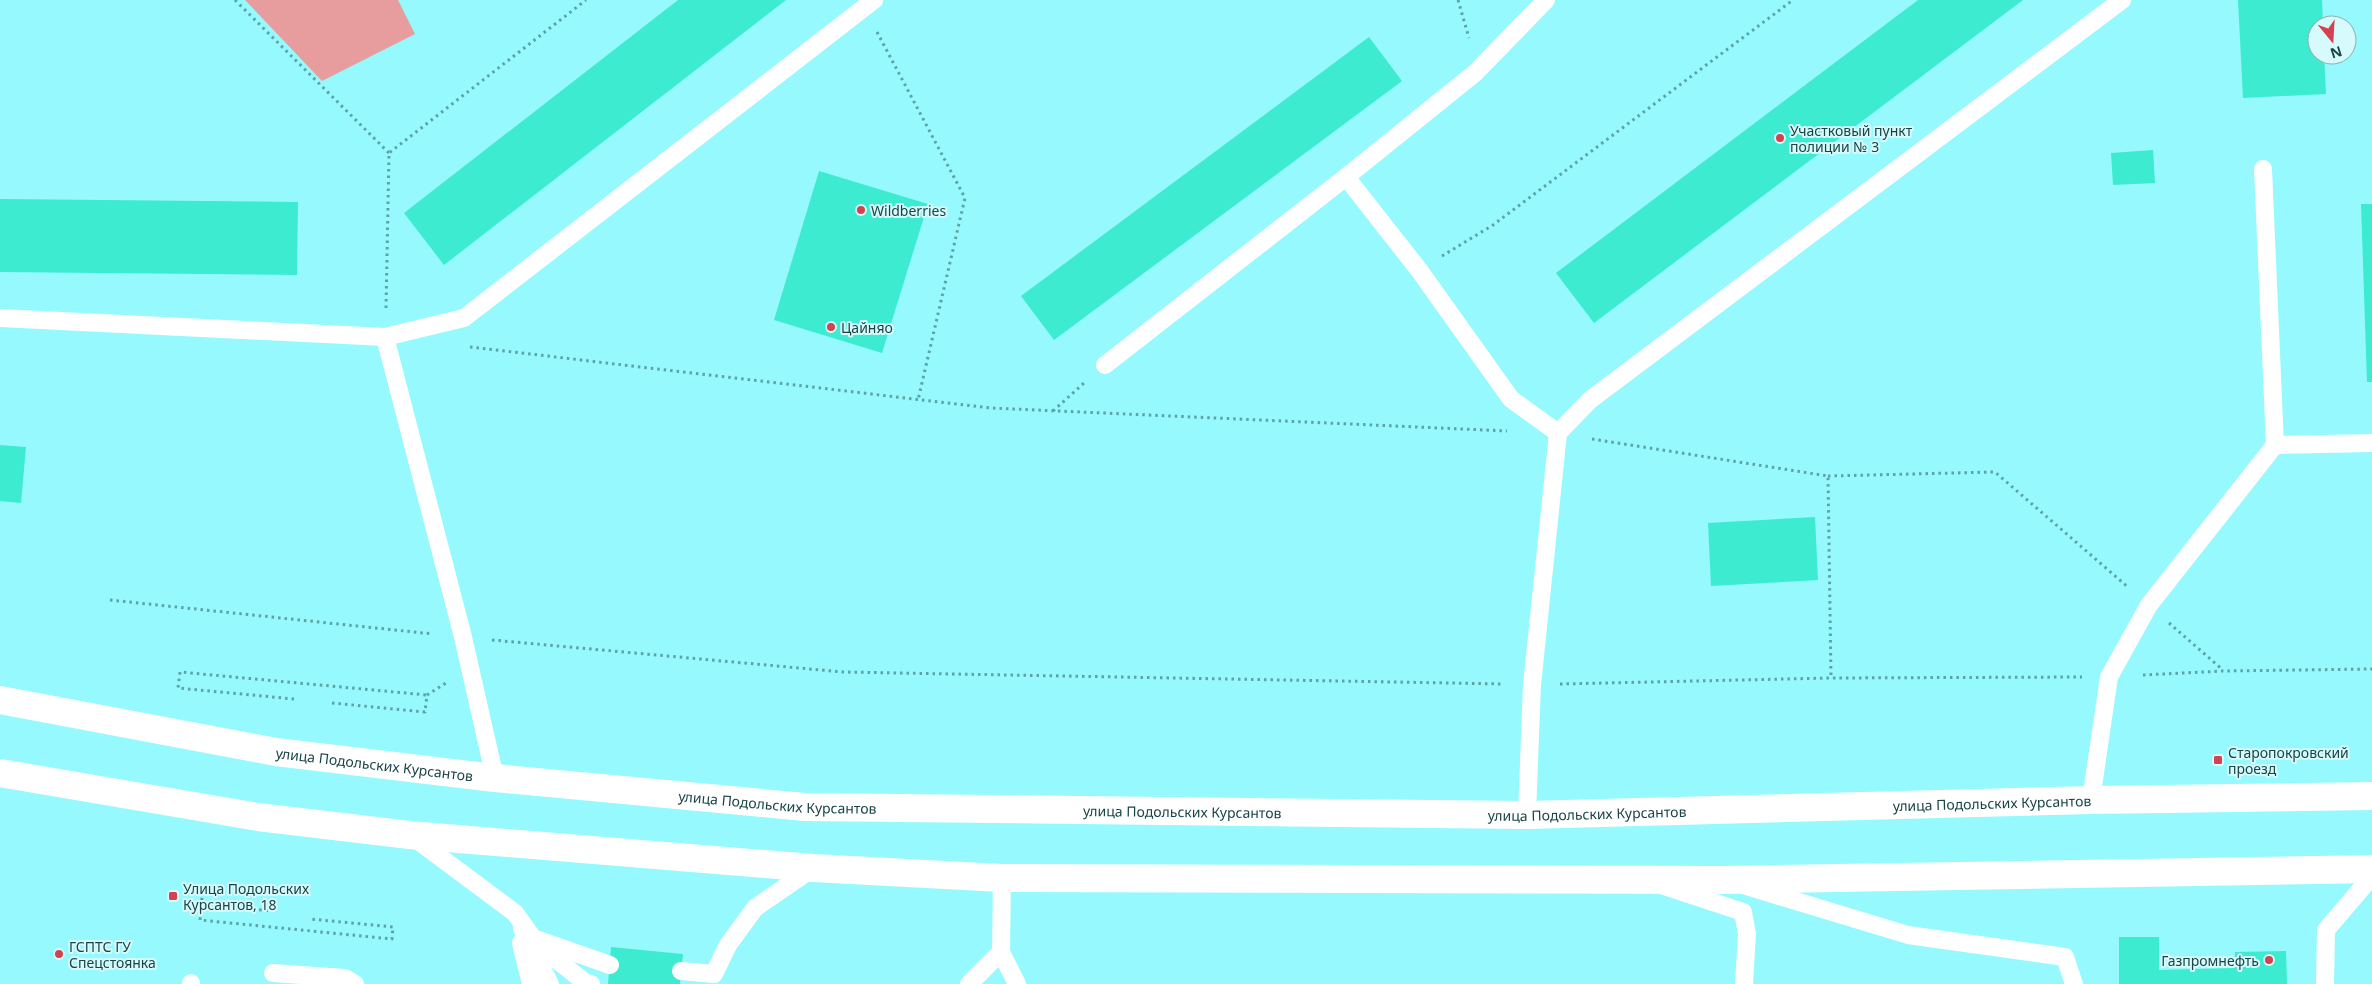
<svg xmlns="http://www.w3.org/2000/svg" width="2372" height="984" font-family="'Noto Sans',sans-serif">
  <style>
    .green { fill: #e79d9d }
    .building { fill: #3debd0 }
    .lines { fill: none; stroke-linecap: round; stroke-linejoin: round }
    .path { stroke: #5ba3a7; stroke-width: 3; stroke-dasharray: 2.5 4; stroke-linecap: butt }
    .service { stroke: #fff; stroke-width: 18 }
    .secondary { stroke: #fff; stroke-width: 28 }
    .poi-dot { fill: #d2424f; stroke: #d7fbfc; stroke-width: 2 }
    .labels { text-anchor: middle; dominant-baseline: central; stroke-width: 4; stroke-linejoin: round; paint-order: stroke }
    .poi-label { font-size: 14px; fill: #194446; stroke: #d7fbfc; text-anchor: start }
    .street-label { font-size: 14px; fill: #194446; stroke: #d7fbfc }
  </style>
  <rect width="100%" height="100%" fill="#96f9fe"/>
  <polygon class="green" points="245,0 398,0 415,34 322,81"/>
  <g class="building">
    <polygon points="678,0 786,0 444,265 404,213"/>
    <polygon points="1918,0 2023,0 1594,323 1556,273"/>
    <polygon points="2238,0 2322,0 2323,25 2317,25 2317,55 2324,55 2326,94 2243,98"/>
    <polygon points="1369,37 1402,81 1054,340 1021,296"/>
    <polygon points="2153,150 2155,183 2113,185 2111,153"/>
    <polygon points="819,171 928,204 882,353 774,320"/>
    <polygon points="0,199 298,202 297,275 0,272"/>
    <polygon points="2361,204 2372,204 2372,382 2367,382"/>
    <polygon points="0,445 26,447 21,503 0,501"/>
    <polygon points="1815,517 1818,580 1711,586 1708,523"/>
    <polygon points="2119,937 2159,937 2159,970 2235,968 2235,952 2286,951 2287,984 2119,984"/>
    <polygon points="611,947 683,954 680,984 608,984"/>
  </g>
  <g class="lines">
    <g class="path">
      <polyline points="235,0 389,153"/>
      <polyline points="1458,0 1469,38"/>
      <polyline points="877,32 965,198 918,400"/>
      <polyline points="1442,256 1493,225 1793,0"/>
      <polyline points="386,308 389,153 586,0"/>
      <polyline points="470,347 991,408 1507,431"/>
      <polyline points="1053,411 1084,383"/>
      <polyline points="1592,439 1828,476 1831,678"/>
      <polyline points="1828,476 1995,472 2129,588"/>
      <polyline points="110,600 433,634"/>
      <polyline points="2169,623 2223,670"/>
      <polyline points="492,640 843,672 1504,684"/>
      <polyline points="2143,675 2223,671 2372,669"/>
      <polyline points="1560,684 1831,678 2082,677"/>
      <polyline points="294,699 178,688 180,672 427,695"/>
      <polyline points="332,703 425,712 427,695 446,683"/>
      <polyline points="203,885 200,920 392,939 393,927 310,919"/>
      <polyline points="201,904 272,911"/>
    </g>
    <g class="service">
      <polyline points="1346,177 1419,270 1511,399 1558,433"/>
      <polyline points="0,318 385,337 463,637 495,778"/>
      <polyline points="385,337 464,318 874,0"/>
      <polyline points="1105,365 1346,177 1475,73 1546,0"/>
      <polyline points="2275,445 2372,443"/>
      <polyline points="2091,800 2109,677 2149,605 2275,445 2263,169"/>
      <polyline points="1527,815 1532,685 1558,433 1590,400 2122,0"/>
      <polyline points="413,837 515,913 533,938 610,965"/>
      <polyline points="1664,886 1743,912 1747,934 1744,984"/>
      <polyline points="1746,886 1908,935 2065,957 2074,984"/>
      <polyline points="522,929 550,984"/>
      <polyline points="536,942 548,953 586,983 591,984"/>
      <polyline points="521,943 531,984"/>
      <polyline points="1001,952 1017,984"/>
      <polyline points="681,971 714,974 728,945 755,908 813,868"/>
      <polyline points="273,973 345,978 355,984"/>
      <polyline points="191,984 191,983"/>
      <polyline points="969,984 1001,952 1002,878"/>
      <polyline points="2325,984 2326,930 2372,876"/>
    </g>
    <g class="secondary">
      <path id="s1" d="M 0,700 L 276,752 L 495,778 L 805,807 L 1527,815 L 2091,800 L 2372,796"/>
      <polyline points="0,773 258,817 410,835 813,868 1002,878 1726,880 2372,869"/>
    </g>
  </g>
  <g class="poi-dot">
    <circle cx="1780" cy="138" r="5"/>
    <circle cx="861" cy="210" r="5"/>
    <circle cx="831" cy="327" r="5"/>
    <rect x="2213" y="755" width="10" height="10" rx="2.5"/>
    <rect x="168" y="891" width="10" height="10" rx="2.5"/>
    <circle cx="59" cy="954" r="5"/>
    <circle cx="2269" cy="960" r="5"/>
  </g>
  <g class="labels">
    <g class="poi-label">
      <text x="1790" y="130">Участковый пункт<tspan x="1790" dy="16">полиции № 3</tspan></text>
      <text x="871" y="210">Wildberries</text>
      <text x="841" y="327">Цайняо</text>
      <text x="2228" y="752">Старопокровский<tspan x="2228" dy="16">проезд</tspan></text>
      <text x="183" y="888">Улица Подольских<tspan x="183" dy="16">Курсантов, 18</tspan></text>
      <text x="69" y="946">ГСПТС ГУ<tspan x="69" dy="16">Спецстоянка</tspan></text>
      <text x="2259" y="960" text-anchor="end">Газпромнефть</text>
    </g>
    <g class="street-label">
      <text stroke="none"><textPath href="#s1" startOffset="380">улица Подольских Курсантов</textPath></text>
      <text stroke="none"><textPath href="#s1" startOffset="785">улица Подольских Курсантов</textPath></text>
      <text stroke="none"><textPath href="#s1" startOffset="2000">улица Подольских Курсантов</textPath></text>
      <text stroke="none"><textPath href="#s1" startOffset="1190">улица Подольских Курсантов</textPath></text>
      <text stroke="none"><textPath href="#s1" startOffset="1595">улица Подольских Курсантов</textPath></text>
    </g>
  </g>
  <g transform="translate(2332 40) rotate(162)"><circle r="24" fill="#d7fbfc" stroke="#8bb2b3"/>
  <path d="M0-4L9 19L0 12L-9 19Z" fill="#d2424f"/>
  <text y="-8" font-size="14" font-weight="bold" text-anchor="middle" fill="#194446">N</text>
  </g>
</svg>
